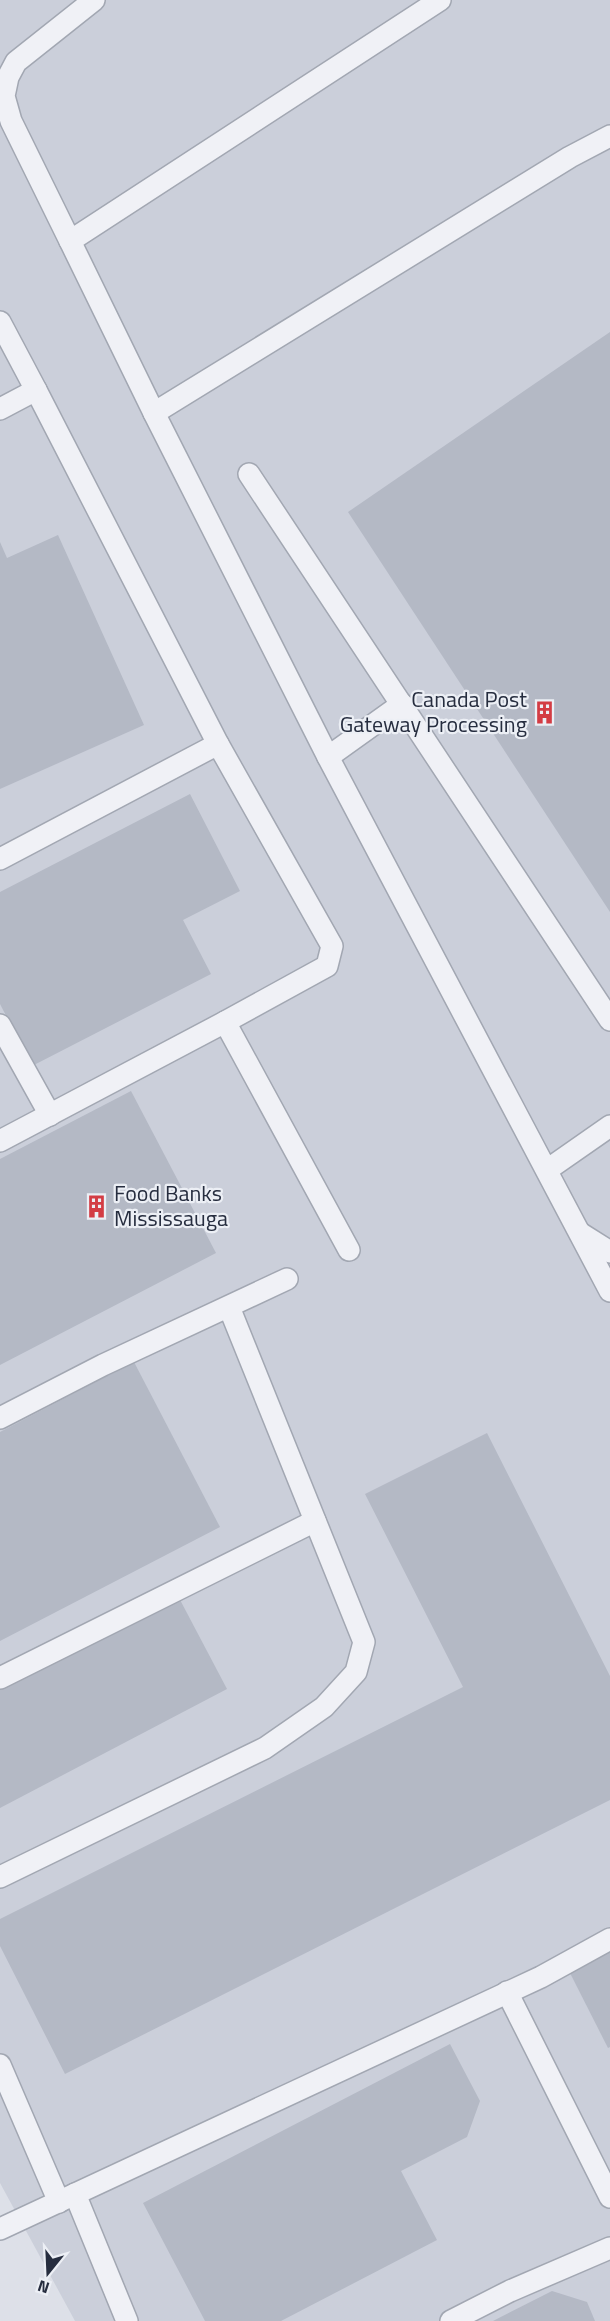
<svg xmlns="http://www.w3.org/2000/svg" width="610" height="2321" font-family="'Titillium Web',sans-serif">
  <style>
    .built { fill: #cbcfda }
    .building { fill: #b4b9c5 }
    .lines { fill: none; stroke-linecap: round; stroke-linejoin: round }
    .service-casing { stroke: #a2a7b2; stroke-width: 24 }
    .service { stroke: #f0f1f6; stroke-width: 21 }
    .labels { text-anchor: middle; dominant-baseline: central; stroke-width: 4.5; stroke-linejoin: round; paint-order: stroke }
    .poi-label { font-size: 22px; fill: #262d3f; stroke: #eceff5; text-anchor: end }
  </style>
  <rect width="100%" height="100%" fill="#dde0e8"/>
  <polygon class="built" points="0,0 610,0 610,2321 75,2321 0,2183"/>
  <g class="building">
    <polygon points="610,332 610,912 348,512"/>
    <polygon points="58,535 144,725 0,789 0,542 7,558"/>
    <polygon points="190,794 240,891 183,920 211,974 32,1066 0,1004 0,892"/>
    <polygon points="131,1091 216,1253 0,1365 0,1159"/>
    <polygon points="134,1362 220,1527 0,1641 0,1432"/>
    <polygon points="487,1433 610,1676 610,1800 65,2074 0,1946 0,1919 463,1687 365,1494"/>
    <polygon points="178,1596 227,1689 0,1808 0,1690"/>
    <polygon points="610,1952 610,2047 608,2048 570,1973"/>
    <polygon points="450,2044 480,2101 467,2137 401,2171 437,2240 281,2321 205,2321 143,2203"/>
    <polygon points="552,2291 587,2302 595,2321 493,2321"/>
  </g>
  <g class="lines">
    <defs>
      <g id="service">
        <polyline points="610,136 570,157 154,413 328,757 610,1291"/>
        <polyline points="70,241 11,121 4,96 8,77 16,62 94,0"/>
        <polyline points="0,322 36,390"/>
        <polyline points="0,409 36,390 218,744"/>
        <polyline points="154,413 70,241 440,0"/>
        <polyline points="249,474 610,1020"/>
        <polyline points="328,757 402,704"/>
        <polyline points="0,859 218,744 332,946 327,966 225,1022 0,1141"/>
        <polyline points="225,1022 349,1250"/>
        <polyline points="0,1025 50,1115"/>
        <polyline points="547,1170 610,1126"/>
        <polyline points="580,1233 610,1252"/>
        <polyline points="0,1418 103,1365 287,1279"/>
        <polyline points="0,1678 315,1521"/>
        <polyline points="0,1877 265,1748 324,1707 356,1672 364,1642 229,1307"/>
        <polyline points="507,1992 610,2197"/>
        <polyline points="0,2065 59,2202"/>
        <polyline points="75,2194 127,2321"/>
        <polyline points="0,2229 541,1977 610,1939"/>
        <polyline points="451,2321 510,2291 610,2248"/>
      </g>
    </defs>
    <use href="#service" class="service-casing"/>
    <use href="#service" class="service"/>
  </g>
  <defs>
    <symbol id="building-bare" viewBox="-9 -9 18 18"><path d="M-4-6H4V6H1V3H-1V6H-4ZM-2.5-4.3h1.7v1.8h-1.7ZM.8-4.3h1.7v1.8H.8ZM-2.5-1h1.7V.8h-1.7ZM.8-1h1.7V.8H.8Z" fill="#d33c44" stroke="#eceff5" stroke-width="2.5" paint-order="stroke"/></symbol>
  </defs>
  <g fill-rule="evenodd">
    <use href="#building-bare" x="528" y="696" width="33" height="33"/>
    <use href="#building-bare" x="80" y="1190" width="33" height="33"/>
  </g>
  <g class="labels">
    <g class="poi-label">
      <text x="527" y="699">Canada Post<tspan x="527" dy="25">Gateway Processing</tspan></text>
      <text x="114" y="1193" text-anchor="start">Food Banks<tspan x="114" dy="25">Mississauga</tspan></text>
    </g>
  </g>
  <g transform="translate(48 2273) rotate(198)" stroke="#eceff5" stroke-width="4.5" paint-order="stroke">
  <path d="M0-4.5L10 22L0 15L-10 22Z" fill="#262d3f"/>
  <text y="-9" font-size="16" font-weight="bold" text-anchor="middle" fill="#262d3f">N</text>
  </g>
</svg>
